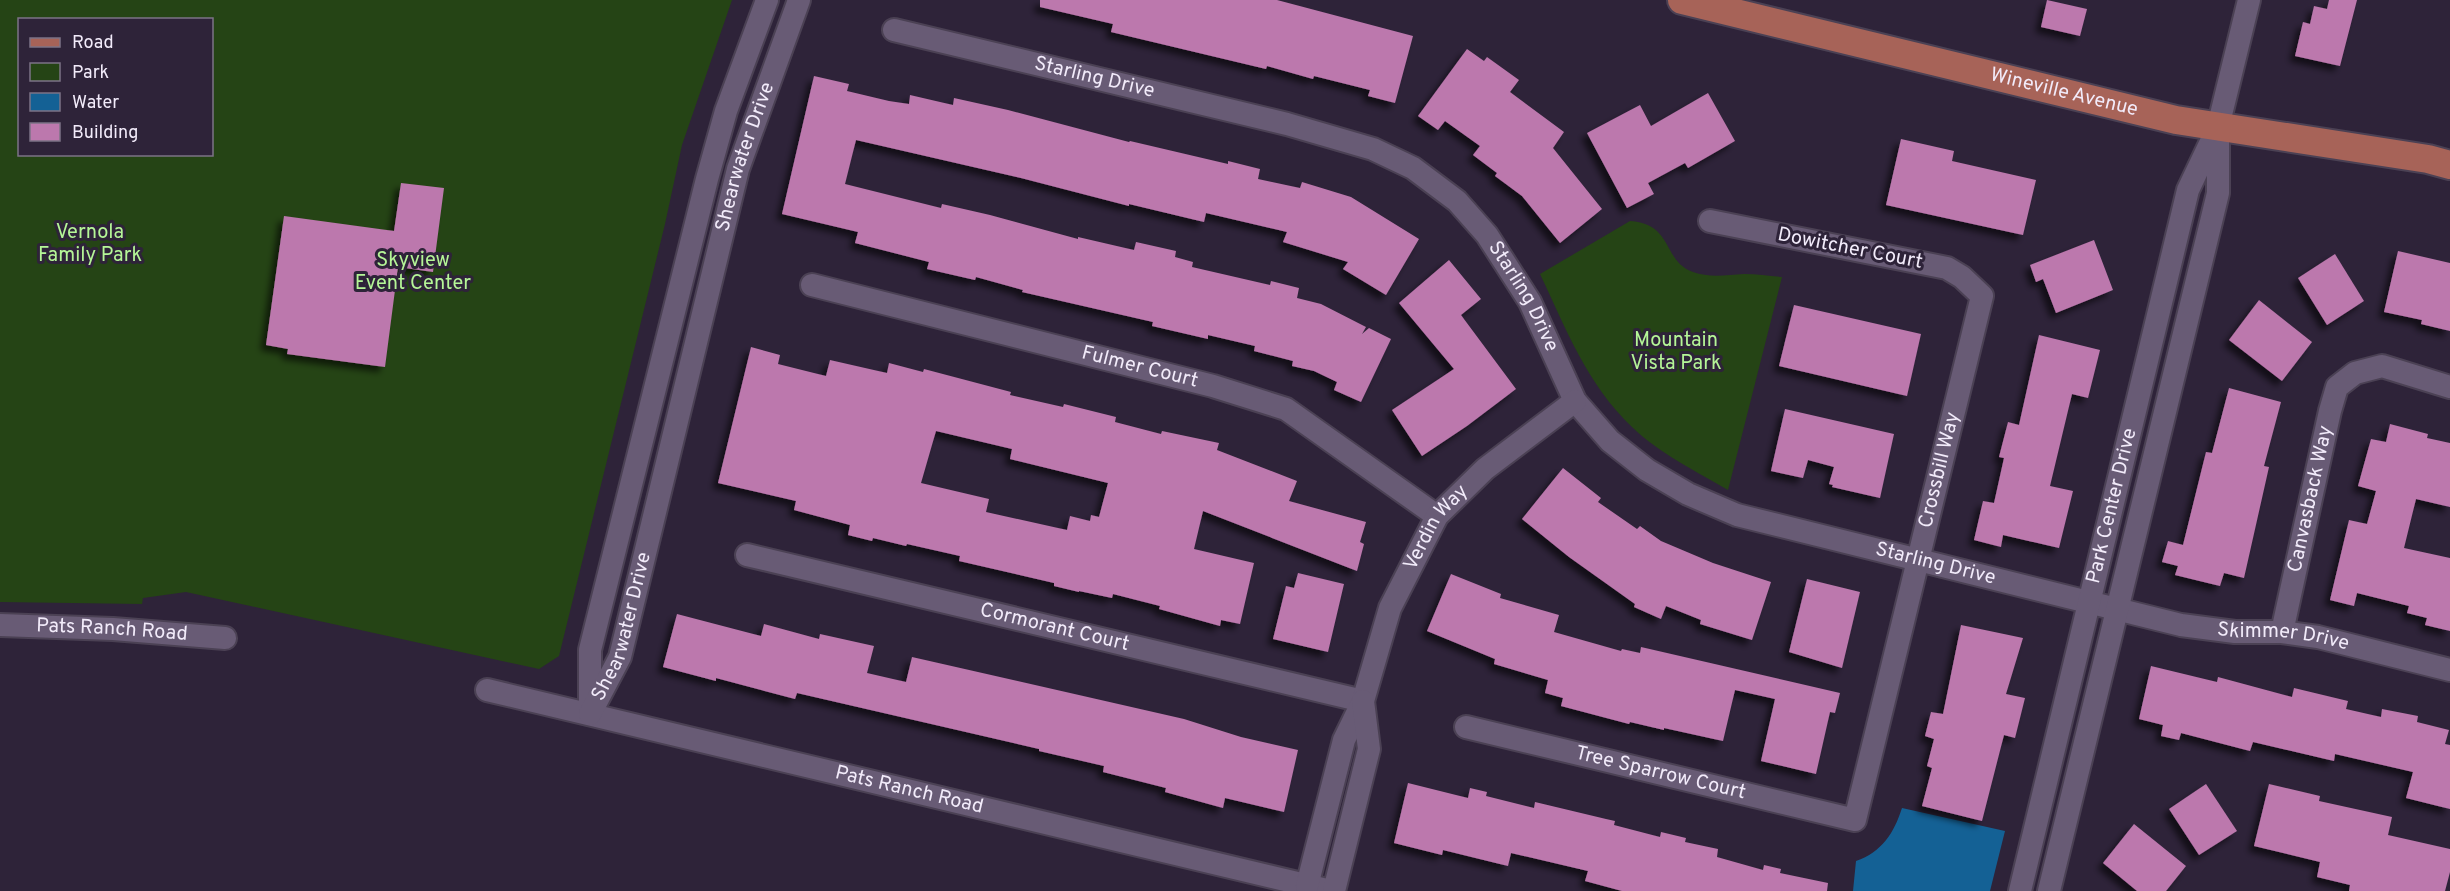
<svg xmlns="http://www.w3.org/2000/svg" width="2450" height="891" font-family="Overpass,sans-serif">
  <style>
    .green { fill: #254415; fill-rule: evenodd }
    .water { fill: #146195 }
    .building { fill: #bc78ad; fill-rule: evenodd; filter: url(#shadow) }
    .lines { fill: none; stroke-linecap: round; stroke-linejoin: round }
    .minor-casing { stroke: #4b4154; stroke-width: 26 }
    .major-casing { stroke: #4b4154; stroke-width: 32 }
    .minor { stroke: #685b75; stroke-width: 22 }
    .major { stroke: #a76358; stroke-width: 28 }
    .labels { text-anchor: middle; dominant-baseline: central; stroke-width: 6; stroke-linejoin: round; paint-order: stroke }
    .street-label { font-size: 20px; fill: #f2ebfa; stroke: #2e2339 }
    .park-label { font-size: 20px; fill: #b5f697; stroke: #2e2339 }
  </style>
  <defs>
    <filter id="shadow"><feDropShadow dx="-5.5" dy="5.5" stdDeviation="3" flood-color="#0009"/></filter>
  </defs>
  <rect width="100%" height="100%" fill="#2e2339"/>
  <g class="green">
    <path d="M 0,0 L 732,0 L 682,145 L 665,224 L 559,656 L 539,669 L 186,592 L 143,598 L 142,604 L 0,602 ZM 20,20 L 212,20 L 212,154 L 20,154 Z"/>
    <path d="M 1630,221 C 1674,224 1662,261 1693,272 C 1709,278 1727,275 1744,274 C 1757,274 1770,276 1782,277 L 1728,490 C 1696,471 1660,454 1632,427 C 1587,384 1566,329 1540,274 Z"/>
  </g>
  <path class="water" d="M 1902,808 L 2005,831 L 1990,891 L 1853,891 L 1856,861 C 1882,852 1894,833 1902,808 Z"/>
  <g class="building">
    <polygon points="1040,0 1277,0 1413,36 1395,103 1368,96 1370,90 1314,76 1313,79 1267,66 1266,69 1111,32 1113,24 1040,7"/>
    <polygon points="2047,0 2087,9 2080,36 2041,27"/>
    <polygon points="2329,0 2357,0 2340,66 2295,56 2303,22 2310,24 2314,6 2327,9"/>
    <polygon points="1467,49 1484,61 1487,57 1519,80 1510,92 1564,132 1553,148 1602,209 1560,243 1522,196 1495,176 1497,173 1473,155 1480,146 1445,121 1438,130 1418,116"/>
    <polygon points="814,76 849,84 847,91 889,101 909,104 910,95 953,105 954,98 1008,110 1129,142 1130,141 1228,164 1228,161 1260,169 1258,179 1300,188 1302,182 1351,197 1419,239 1386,295 1343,269 1348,262 1283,242 1287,232 1206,213 1204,222 1129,204 1129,206 1021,178 856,140 845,184 941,208 942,204 990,215 1078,239 1078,237 1134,250 1136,242 1176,251 1175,257 1193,262 1192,267 1270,285 1271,281 1299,288 1297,298 1321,304 1366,327 1362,334 1369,328 1391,339 1361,402 1334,390 1337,382 1314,371 1292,366 1293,361 1254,351 1255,346 1208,335 1208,339 1152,326 1153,322 1022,292 1023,290 976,277 975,280 927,269 929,262 855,243 858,232 782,214"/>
    <polygon points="1708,93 1735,141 1688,168 1685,163 1648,183 1654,194 1627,208 1587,133 1640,105 1651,126"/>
    <polygon points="1901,139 1954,151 1952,161 2036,180 2023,235 1886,205"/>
    <polygon points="401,183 444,188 433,272 398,267 385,367 287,354 288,349 266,345 284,216 394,231"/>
    <polygon points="2094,240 2113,290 2056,313 2043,279 2036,282 2030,265"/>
    <polygon points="2398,251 2450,263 2450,331 2421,324 2422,320 2384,312"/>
    <polygon points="2335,254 2364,301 2327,325 2298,278"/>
    <polygon points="1449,260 1481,299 1461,315 1516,389 1467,426 1422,456 1392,410 1454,369 1399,303"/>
    <polygon points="2259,300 2312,342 2282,381 2229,340"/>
    <polygon points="1794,305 1921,334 1907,396 1779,366"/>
    <polygon points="2039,335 2100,350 2088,398 2072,394 2050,486 2073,491 2059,548 2003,535 2001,547 1974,540 1983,501 1994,503 2004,458 1999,457 2008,422 2019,425"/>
    <path d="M 751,347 L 780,355 L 778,364 L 826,376 L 830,360 L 887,373 L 889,363 L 923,372 L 924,369 L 1011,392 L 1010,395 L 1063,407 L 1064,404 L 1116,417 L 1115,422 L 1161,434 L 1162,431 L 1219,443 L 1217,450 L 1297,481 L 1289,501 L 1366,522 L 1360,542 L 1364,544 L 1357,571 L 1203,511 L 1194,549 L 1254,563 L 1240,624 L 1221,620 L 1220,626 L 1159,609 L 1160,606 L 1113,594 L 1112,598 L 1079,591 L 1079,592 L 1054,586 L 1054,583 L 959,561 L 960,556 L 907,544 L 906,546 L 873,538 L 872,541 L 848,535 L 850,525 L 794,510 L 796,501 L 718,483 ZM 936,431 L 1012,449 L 1010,459 L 1108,483 L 1099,517 L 1091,515 L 1090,521 L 1070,516 L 1067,530 L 986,512 L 989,499 L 921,483 Z"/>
    <polygon points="2229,388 2281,402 2264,466 2269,467 2244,578 2224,573 2220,586 2175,575 2178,566 2162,562 2168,541 2183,545 2206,452 2212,453"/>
    <polygon points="1785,409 1894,434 1880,498 1832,487 1833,485 1829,484 1834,467 1808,460 1803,478 1771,471"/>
    <polygon points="2390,424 2428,434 2427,438 2450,443 2450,507 2416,499 2404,548 2450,558 2450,631 2425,625 2427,618 2407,613 2409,606 2357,593 2354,606 2330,600 2349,520 2367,524 2376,491 2358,486 2371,439 2386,442"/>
    <polygon points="1563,468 1601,498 1598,502 1637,529 1640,526 1661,541 1713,563 1771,582 1752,640 1700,624 1701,620 1666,606 1661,619 1634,607 1635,604 1569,557 1522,519"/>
    <polygon points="1298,573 1344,584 1328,652 1273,639 1286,586 1294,588"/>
    <polygon points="1451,574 1501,594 1500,598 1559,615 1554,632 1621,651 1622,649 1640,653 1641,647 1840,693 1835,713 1830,712 1816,774 1761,761 1775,699 1735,690 1723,741 1664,728 1664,730 1630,722 1629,724 1561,706 1563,698 1545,693 1548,680 1494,664 1495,659 1427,631"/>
    <polygon points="1807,579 1860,592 1842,668 1789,652"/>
    <polygon points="677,614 761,636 764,624 819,639 820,634 874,646 867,673 906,682 912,657 1184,719 1241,737 1298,750 1284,812 1225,798 1223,808 1165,792 1166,788 1103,772 1104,766 1039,751 1039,749 797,693 795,699 716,678 716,681 663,667"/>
    <polygon points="1961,625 2023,638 2006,694 2025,698 2015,738 2004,735 1982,821 1922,806 1932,768 1927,766 1934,739 1925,736 1931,712 1943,714"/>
    <polygon points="2151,666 2217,682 2218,677 2292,697 2294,688 2348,701 2346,709 2381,717 2382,709 2418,716 2417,722 2449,730 2445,744 2450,745 2450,809 2406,798 2413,772 2335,754 2334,761 2253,742 2250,751 2181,733 2179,740 2161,736 2163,725 2139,719"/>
    <polygon points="1408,783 1468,798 1470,788 1487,792 1486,796 1534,808 1535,802 1606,819 1615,821 1614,825 1660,837 1661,832 1686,838 1685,842 1718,849 1717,857 1763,870 1764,865 1781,869 1780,873 1828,883 1827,891 1622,891 1585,881 1588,871 1511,853 1508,866 1443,850 1442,855 1394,843"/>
    <polygon points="2206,784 2237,831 2199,855 2169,809"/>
    <polygon points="2269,784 2320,796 2319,801 2392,817 2388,835 2450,849 2450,872 2445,891 2349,891 2350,885 2317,877 2320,862 2254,846"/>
    <polygon points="2134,824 2186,866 2166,891 2137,891 2103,863"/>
  </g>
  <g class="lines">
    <defs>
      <g id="minor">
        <path id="s1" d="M 894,30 L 1287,124 L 1373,149 L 1413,168 L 1457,201 L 1487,235 L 1530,302 L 1575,401 L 1610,441 L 1647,470 L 1688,494 L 1737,515 L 2181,625 L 2235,632 L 2282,632 L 2318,637 L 2450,670"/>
        <path id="s2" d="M 812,285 L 1213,386 L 1286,409 L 1437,516"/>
        <path id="s3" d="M 747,555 L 1363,701"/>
        <path id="s4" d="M 0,625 L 113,629 L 225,638"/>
        <path id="s5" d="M 2282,632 L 2330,411 L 2337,387 L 2355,373 L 2382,366 L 2450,387"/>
        <path id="s6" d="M 487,690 L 1331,891"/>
        <polyline points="590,709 590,650 707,179 726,111 767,0"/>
        <path id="s7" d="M 590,714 L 620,657 L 738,169 L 799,0"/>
        <path id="s8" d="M 1466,727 L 1855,820 L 1982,296 L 1962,277 L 1947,268 L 1710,221"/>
        <path id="s9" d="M 1307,886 L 1344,740 L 1363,701 L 1390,608 L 1437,516 L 1485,469 L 1575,401"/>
        <polyline points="1334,891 1369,749 1363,701"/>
        <path id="s10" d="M 2020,891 L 2188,190 L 2218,127 L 2249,0"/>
        <polyline points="2049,891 2218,193 2218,133"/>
      </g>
      <g id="major">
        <path id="s11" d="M 1682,0 L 2176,120 L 2428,159 L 2450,165"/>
      </g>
    </defs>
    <use href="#minor" class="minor-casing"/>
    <use href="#major" class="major-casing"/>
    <use href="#minor" class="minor"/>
    <use href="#major" class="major"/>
  </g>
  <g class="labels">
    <g class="street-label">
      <text stroke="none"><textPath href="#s1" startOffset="206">Starling Drive</textPath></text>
      <text stroke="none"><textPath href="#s11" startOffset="393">Wineville Avenue</textPath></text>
      <text stroke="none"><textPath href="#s7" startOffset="580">Shearwater Drive</textPath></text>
      <text transform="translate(1850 249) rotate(11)">Dowitcher Court</text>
      <text stroke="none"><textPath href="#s1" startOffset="710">Starling Drive</textPath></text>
      <text stroke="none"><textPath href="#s2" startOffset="338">Fulmer Court</textPath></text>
      <text stroke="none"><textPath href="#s8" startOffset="760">Crossbill Way</textPath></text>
      <text stroke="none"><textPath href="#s5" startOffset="136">Canvasback Way</textPath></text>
      <text stroke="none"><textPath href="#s10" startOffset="396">Park Center Drive</textPath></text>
      <text stroke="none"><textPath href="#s9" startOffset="384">Verdin Way</textPath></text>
      <text stroke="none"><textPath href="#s1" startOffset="1232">Starling Drive</textPath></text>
      <text stroke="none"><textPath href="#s7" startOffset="94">Shearwater Drive</textPath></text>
      <text stroke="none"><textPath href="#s3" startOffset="316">Cormorant Court</textPath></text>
      <text stroke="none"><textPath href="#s4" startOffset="112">Pats Ranch Road</textPath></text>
      <text stroke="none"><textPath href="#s1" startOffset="1588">Skimmer Drive</textPath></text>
      <text stroke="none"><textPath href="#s8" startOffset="200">Tree Sparrow Court</textPath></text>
      <text stroke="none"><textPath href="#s6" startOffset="434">Pats Ranch Road</textPath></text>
    </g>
    <g class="park-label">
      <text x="90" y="233">Vernola<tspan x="90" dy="23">Family Park</tspan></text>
      <text x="413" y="261">Skyview<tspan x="413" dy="23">Event Center</tspan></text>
      <text x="1676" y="341">Mountain<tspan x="1676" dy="23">Vista Park</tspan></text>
    </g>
  </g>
  <rect x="18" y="18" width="195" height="138" fill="#2e2339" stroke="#7c7386" stroke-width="1.5"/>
  <rect x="30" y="38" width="30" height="9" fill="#a76358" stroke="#7c7386" stroke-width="1.5"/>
  <text x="72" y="48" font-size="18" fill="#f2ebfa">Road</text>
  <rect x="30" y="63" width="30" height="18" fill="#254415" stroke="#7c7386" stroke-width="1.5"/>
  <text x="72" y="78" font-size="18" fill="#f2ebfa">Park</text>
  <rect x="30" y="93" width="30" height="18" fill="#146195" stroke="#7c7386" stroke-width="1.5"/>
  <text x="72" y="108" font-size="18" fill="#f2ebfa">Water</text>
  <rect x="30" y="123" width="30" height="18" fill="#bc78ad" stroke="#7c7386" stroke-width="1.5"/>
  <text x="72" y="138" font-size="18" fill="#f2ebfa">Building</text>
</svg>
